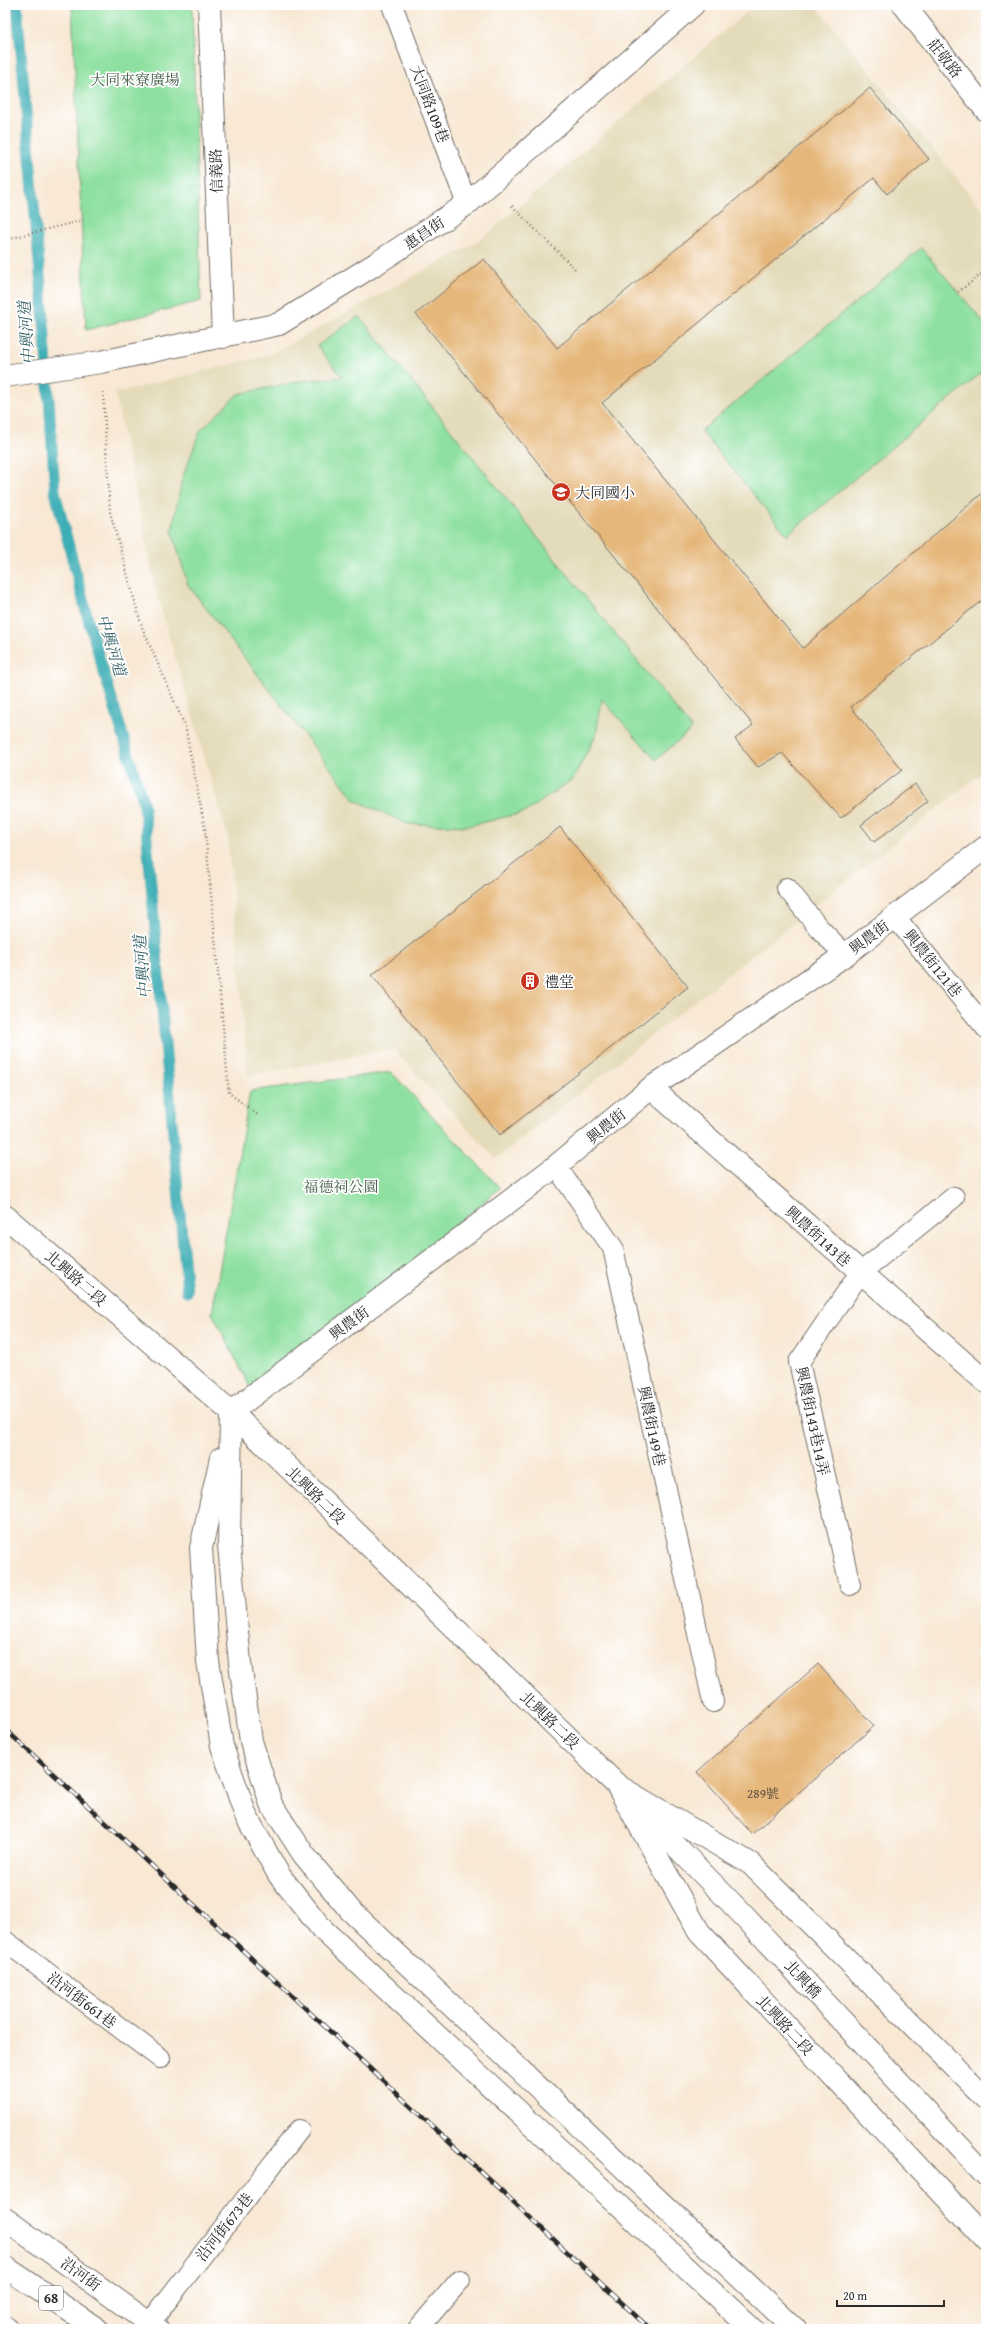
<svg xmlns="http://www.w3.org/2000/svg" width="991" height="2334" font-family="'Gentium Book Plus','Noto Serif TC',serif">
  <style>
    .built { fill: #e4dbba }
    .green { fill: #8ee0a0; stroke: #5c8666 }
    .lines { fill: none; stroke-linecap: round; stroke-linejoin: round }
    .stream { stroke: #3daeb6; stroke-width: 11 }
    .building { fill: #e6b77a }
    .lane-casing { stroke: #736d66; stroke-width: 22 }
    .street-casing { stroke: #736d66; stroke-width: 24 }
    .secondary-casing { stroke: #736d66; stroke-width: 24 }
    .highway-casing { stroke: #736d66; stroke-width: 24 }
    .path { stroke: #736d66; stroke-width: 2.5; stroke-dasharray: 1 3; stroke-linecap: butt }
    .lane { stroke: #fff; stroke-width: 20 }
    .street { stroke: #fff; stroke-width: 22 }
    .secondary { stroke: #fff; stroke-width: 22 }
    .highway { stroke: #fff; stroke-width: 22 }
    .rail-casing { stroke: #2b2b2b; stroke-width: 4.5 }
    .rail { stroke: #fff; stroke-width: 3; stroke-dasharray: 9; stroke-linecap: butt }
    .labels { text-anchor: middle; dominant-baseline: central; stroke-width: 3.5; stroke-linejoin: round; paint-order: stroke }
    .number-label { font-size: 13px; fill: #5a4e3f }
    .shield { fill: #fff; stroke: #6b6b6b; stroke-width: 1 }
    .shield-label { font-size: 14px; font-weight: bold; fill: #2b2b2b }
    .street-label { font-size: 15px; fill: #2b2b2b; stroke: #fff }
    .park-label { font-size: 15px; fill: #49614e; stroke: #fff }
    .poi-label { font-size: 15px; fill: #2b2b2b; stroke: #fff; text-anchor: start }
    .water-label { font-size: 16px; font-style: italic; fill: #325f63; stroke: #fff }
  </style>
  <rect width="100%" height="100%" fill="#fff"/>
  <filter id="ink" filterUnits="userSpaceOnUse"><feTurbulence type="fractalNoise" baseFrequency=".025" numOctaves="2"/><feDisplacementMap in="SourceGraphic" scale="8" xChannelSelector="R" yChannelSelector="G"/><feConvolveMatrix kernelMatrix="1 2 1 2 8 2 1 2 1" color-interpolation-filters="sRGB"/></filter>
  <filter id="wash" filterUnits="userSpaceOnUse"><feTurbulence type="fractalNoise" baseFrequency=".012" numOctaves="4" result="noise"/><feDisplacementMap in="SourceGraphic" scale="16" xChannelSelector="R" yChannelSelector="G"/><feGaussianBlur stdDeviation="0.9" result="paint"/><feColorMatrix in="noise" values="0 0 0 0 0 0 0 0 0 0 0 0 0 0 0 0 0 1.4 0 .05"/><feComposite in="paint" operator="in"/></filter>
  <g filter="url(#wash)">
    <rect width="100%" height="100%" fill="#f8e8d4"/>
    <polygon class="built" points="755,5 815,5 986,214 986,770 496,1159 393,1049 248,1076 228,838 156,591 115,393 269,355 479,241"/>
    <g class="green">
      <polygon points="72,5 192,5 201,301 86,330"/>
      <polygon points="921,248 986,325 986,369 787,535 701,431"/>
      <polygon points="359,316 692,729 656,760 602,699 596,735 573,779 526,812 468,826 408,824 355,800 188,585 172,531 182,479 200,431 238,394 300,381 342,377 317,346"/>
      <polygon points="391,1072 500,1188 255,1397 212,1313 250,1091"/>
    </g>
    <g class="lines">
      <polyline class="stream" points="17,5 44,321 55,492 89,623 144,805 187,1292"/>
    </g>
    <g id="blocks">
      <g class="building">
        <polygon points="870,88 929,159 887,194 874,178 602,403 803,648 986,490 986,597 851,707 902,770 841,818 782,753 758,767 735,739 753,725 416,314 484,259 557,348"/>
        <polygon points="915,784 928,801 874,842 861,825"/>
        <polygon points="560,827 688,987 500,1135 372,975"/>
        <polygon points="818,1664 874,1726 752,1834 697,1772"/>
      </g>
    </g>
  </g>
  <g filter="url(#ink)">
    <use href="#blocks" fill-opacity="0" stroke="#736d66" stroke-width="1"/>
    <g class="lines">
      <defs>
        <g id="lane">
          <polyline points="392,5 467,204"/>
          <polyline points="787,888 818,927 845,955"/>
          <polyline points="895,917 986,1028"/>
          <polyline points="556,1166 613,1248 713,1702"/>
          <polyline points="850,1585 799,1362 860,1273 954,1197"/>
          <polyline points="5,1941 160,2058"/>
          <polyline points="149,2324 299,2130"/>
          <polyline points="418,2329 460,2280"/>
        </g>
        <g id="street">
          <polyline points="209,5 223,337"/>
          <polyline points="904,5 986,110"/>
          <polyline points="5,376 101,362 279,324 377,263 467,204 693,5"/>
          <polyline points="651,1088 986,1382"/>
          <polyline points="231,1412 556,1166 651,1088 845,955 986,847"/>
          <polyline points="5,2219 157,2329"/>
        </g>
        <g id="secondary">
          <polyline points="5,1216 231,1412 618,1786 751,1864 986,2098"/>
          <polyline points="618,1787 699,1932 986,2240"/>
          <polyline points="638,1807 743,1915 986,2175"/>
        </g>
        <g id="highway">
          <polyline points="231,1412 229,1545 240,1663 251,1741 271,1804 304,1855 350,1910 795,2329"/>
          <polyline points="221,1458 201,1548 208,1661 222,1746 246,1816 279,1875 322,1929 752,2329"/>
          <polyline points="5,2267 97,2329"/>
          <polyline points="5,2327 7,2329"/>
        </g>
      </defs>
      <use href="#lane" class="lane-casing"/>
      <use href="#street" class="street-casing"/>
      <use href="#secondary" class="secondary-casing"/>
      <use href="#highway" class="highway-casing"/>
      <g class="path">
        <polyline points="512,206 576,270"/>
        <polyline points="5,240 83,220"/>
        <polyline points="958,292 986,271"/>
        <polyline points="103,392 110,512 142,627 185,726 205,829 229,1093 258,1115"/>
      </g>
      <use href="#lane" class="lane"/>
      <use href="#street" class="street"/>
      <use href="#secondary" class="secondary"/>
      <use href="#highway" class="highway"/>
      <defs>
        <polyline id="rail" points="5,1729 650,2329"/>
      </defs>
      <use href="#rail" class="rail-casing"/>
      <use href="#rail" class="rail"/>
    </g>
  </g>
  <defs>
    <symbol id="school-disc" viewBox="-11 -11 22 22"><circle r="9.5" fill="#c8321e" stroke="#fff"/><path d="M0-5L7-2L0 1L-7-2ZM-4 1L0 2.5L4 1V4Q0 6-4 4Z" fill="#fff"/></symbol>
    <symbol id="building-disc" viewBox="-11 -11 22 22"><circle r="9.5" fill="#c8321e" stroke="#fff"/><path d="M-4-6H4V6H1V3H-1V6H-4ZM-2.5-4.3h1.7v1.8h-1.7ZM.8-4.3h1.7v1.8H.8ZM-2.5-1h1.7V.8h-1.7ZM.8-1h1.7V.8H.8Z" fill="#fff"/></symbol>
  </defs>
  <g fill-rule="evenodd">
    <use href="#school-disc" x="550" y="481" width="22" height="22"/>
    <use href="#building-disc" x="519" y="970" width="22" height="22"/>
  </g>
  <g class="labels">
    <g class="number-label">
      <text x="763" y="1793">289號</text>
    </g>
    <rect class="shield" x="39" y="2286" width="24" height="24" rx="3"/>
    <g class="shield-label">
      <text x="51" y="2298">68</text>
    </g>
    <g class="street-label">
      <text transform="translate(945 58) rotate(52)">莊敬路</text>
      <text transform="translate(430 104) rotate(69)">大同路109巷</text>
      <text transform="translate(216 171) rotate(-92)">信義路</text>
      <text transform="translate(424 233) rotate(-34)">惠昌街</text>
      <text transform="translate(869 937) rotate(-37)">興農街</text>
      <text transform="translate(933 963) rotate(51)">興農街121巷</text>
      <text transform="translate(606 1126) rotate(-39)">興農街</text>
      <text transform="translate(818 1236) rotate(42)">興農街143巷</text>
      <text transform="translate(76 1278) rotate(41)">北興路二段</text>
      <text transform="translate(349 1323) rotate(-37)">興農街</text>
      <text transform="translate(813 1421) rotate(78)">興農街143巷14弄</text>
      <text transform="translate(652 1426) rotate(78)">興農街149巷</text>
      <text transform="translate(316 1495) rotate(44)">北興路二段</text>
      <text transform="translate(550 1720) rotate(44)">北興路二段</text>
      <text transform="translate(803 1979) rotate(47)">北興橋</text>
      <text transform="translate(82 2000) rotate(37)">沿河街661巷</text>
      <text transform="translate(785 2025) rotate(47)">北興路二段</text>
      <text transform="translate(224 2227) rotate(-52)">沿河街673巷</text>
      <text transform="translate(81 2274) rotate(36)">沿河街</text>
    </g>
    <g class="park-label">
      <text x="135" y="79">大同來寮廣場</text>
      <text x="341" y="1186">福德祠公園</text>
    </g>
    <g class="poi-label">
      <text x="575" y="492">大同國小</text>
      <text x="544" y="981">禮堂</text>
    </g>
    <g class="water-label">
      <text transform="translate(26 333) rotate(-94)">中興河道</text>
      <text transform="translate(112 645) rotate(73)">中興河道</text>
      <text transform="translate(142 967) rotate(-95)">中興河道</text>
    </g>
  </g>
  <rect width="991" height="2334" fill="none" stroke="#fff" stroke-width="20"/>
  <path d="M837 2300v6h107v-6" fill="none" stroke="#2b2b2b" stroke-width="2"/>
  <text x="843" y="2300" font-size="12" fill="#2b2b2b" stroke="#ffffff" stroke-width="3" paint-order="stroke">20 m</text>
</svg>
